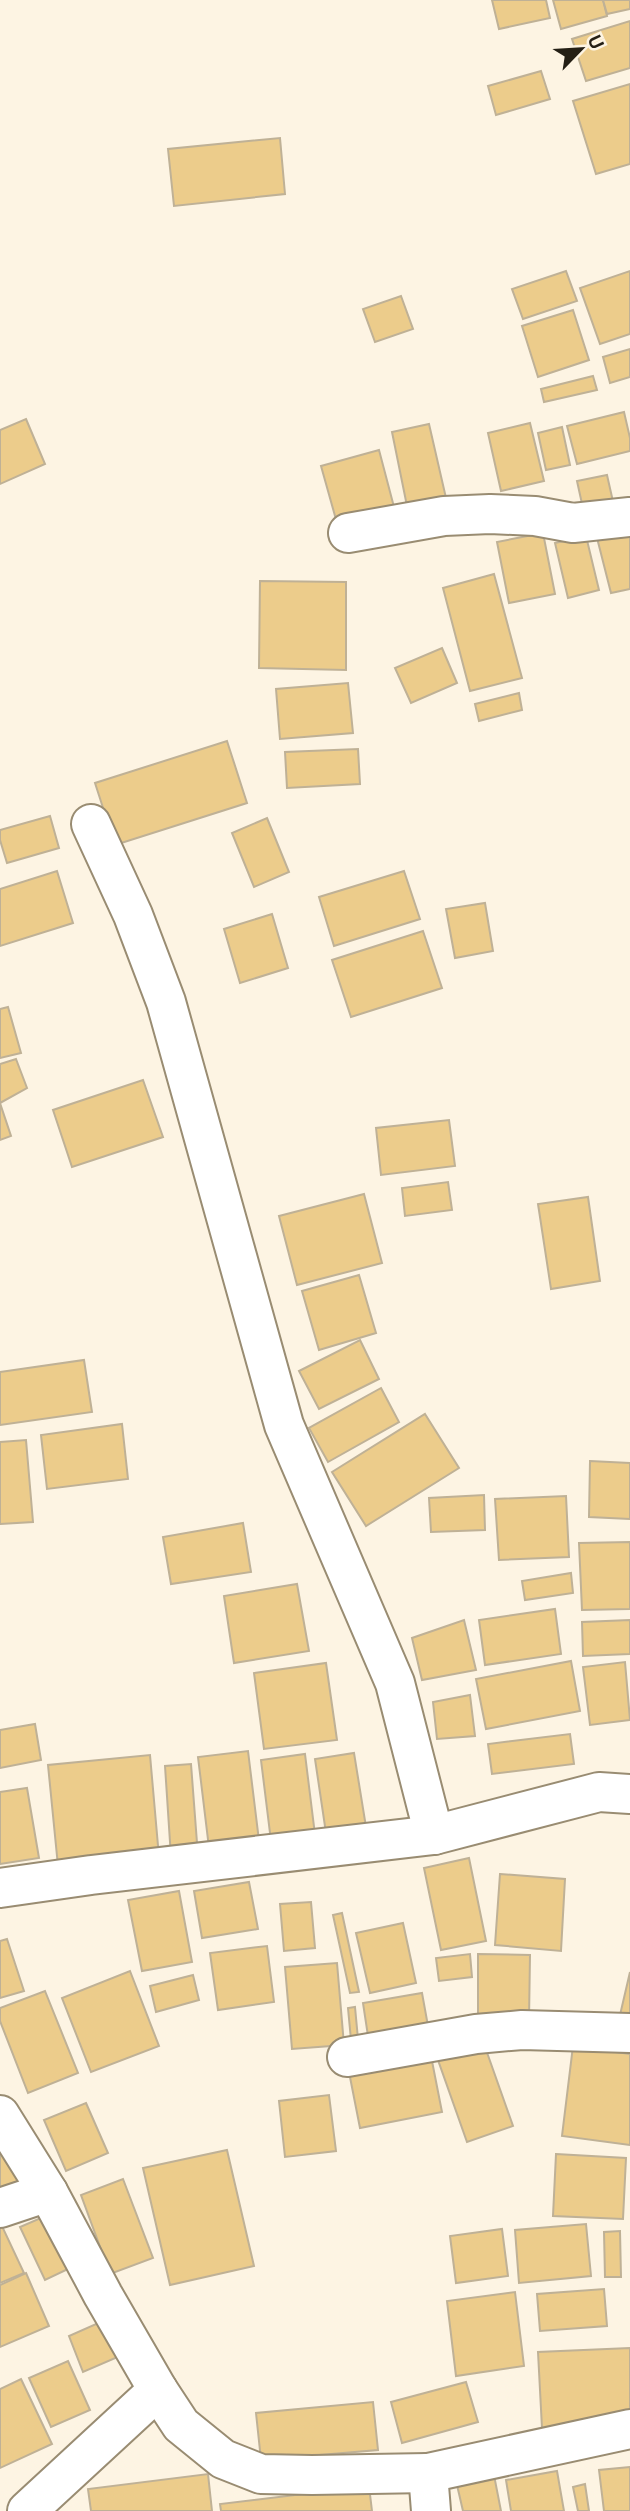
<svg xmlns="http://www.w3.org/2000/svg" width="630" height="2511" font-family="'Space Grotesk',sans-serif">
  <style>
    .building { fill: #eccc8b; stroke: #bfb196; stroke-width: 2 }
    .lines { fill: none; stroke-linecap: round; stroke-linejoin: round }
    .minor-casing { stroke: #998c72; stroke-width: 42 }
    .minor { stroke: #fff; stroke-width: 38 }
  </style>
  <rect width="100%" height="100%" fill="#fdf4e3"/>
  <g class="building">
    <polygon points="492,0 546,0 550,18 499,29"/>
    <polygon points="553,0 603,0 607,16 561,29"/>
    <polygon points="603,0 630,0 630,9 607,14"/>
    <polygon points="630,21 630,68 586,81 572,39"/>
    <polygon points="541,71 550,99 496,115 488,86"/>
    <polygon points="630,84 630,164 596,174 573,101"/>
    <polygon points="280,138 285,194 174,206 168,149"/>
    <polygon points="566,271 577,301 523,319 512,289"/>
    <polygon points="630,271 630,334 600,344 580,288"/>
    <polygon points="401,296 413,329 375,342 363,309"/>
    <polygon points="573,310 589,360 538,377 522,326"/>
    <polygon points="630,349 630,377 610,383 603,357"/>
    <polygon points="593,376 597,390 544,402 541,389"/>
    <polygon points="624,412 630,438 630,451 577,464 567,426"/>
    <polygon points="26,419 45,464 0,484 0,430"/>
    <polygon points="530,423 544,481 501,491 488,433"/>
    <polygon points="429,424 446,498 407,506 392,432"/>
    <polygon points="562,427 570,465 546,470 538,433"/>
    <polygon points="379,450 394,507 337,523 321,466"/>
    <polygon points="607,475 614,506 584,513 577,481"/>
    <polygon points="630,522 630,589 611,593 595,530"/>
    <polygon points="543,533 555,594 509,603 497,542"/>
    <polygon points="586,536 599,590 568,598 555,543"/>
    <polygon points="494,574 522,678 470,691 443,588"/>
    <polygon points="260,581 346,582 346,670 259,668"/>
    <polygon points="442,648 457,683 411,703 395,668"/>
    <polygon points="348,683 353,733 280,739 276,689"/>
    <polygon points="519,693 522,710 479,721 475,704"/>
    <polygon points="227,741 247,803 115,845 95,783"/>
    <polygon points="358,749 360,784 287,788 285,752"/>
    <polygon points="50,816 59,848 7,863 0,840 0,830"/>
    <polygon points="267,818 289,872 254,887 232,833"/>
    <polygon points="57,871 73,923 0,946 0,889"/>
    <polygon points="404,871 420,919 334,946 319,897"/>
    <polygon points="485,903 493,951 455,958 446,909"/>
    <polygon points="272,914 288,968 240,983 224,929"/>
    <polygon points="423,931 442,988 351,1017 332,960"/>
    <polygon points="8,1007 21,1053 0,1058 0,1009"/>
    <polygon points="16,1059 27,1088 0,1103 0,1064"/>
    <polygon points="143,1080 163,1137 72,1167 53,1110"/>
    <polygon points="0,1103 11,1136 0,1140"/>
    <polygon points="449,1120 455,1166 381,1175 376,1128"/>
    <polygon points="448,1182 452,1210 405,1216 402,1188"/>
    <polygon points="364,1194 382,1263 297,1285 279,1216"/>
    <polygon points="588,1197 600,1281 551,1289 538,1204"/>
    <polygon points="359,1275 376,1333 319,1350 302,1291"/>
    <polygon points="360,1340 379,1379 319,1409 299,1371"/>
    <polygon points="84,1360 92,1412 0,1425 0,1372"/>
    <polygon points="381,1388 399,1422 328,1462 309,1428"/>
    <polygon points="425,1414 459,1468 366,1526 332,1472"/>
    <polygon points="122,1424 128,1479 47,1489 41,1435"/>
    <polygon points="26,1440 33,1522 0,1524 0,1442"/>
    <polygon points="590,1461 630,1463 630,1519 589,1517"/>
    <polygon points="484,1495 485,1530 431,1532 429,1498"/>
    <polygon points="566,1496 569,1557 499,1560 495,1499"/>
    <polygon points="243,1523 251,1572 171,1584 163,1537"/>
    <polygon points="630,1542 630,1609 582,1610 579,1543"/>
    <polygon points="571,1573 573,1593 525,1600 522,1581"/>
    <polygon points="297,1584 309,1651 234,1663 224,1596"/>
    <polygon points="555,1609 561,1654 485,1665 479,1620"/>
    <polygon points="464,1620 476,1670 422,1680 412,1638"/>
    <polygon points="630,1620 630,1654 583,1656 582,1622"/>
    <polygon points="571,1661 580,1711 486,1729 476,1679"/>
    <polygon points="625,1662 630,1720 590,1725 583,1667"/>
    <polygon points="326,1663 337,1740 264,1749 254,1673"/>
    <polygon points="470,1695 475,1736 437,1739 433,1702"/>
    <polygon points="35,1724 41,1760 0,1768 0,1730"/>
    <polygon points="570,1734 574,1764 492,1774 488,1744"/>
    <polygon points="248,1751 260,1849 210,1856 198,1757"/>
    <polygon points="354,1753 366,1827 326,1833 315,1759"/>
    <polygon points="305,1754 316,1843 272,1849 261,1760"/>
    <polygon points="150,1755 159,1857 58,1866 48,1765"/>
    <polygon points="191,1764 198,1856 171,1857 165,1766"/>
    <polygon points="27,1788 39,1858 0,1864 0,1792"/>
    <polygon points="469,1858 486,1941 441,1950 424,1868"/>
    <polygon points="500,1874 565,1879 561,1951 495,1945"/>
    <polygon points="249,1882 258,1929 202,1938 194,1891"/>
    <polygon points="179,1891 192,1962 142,1971 128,1900"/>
    <polygon points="311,1902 315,1948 284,1951 280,1904"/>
    <polygon points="342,1913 359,1992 350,1993 333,1915"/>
    <polygon points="403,1923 416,1983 370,1993 356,1933"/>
    <polygon points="7,1939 24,1991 0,1998 0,1941"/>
    <polygon points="267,1946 274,2002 218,2010 210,1953"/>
    <polygon points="470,1954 472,1977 439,1981 436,1958"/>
    <polygon points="478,1954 530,1955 529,2020 478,2019"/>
    <polygon points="337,1963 344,2045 292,2049 285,1967"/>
    <polygon points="130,1971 159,2046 91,2072 62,1998"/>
    <polygon points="630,1972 630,2018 620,2015"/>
    <polygon points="193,1975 199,2000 156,2012 150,1986"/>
    <polygon points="45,1991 78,2073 28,2093 0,2021 0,2008"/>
    <polygon points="422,1993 428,2026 368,2036 363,2003"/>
    <polygon points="355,2007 358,2039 351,2040 348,2008"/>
    <polygon points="484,2044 513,2126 467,2142 438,2060"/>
    <polygon points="573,2046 630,2054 630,2145 562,2136"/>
    <polygon points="431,2056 442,2112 360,2128 349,2072"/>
    <polygon points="329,2095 336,2151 285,2157 279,2101"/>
    <polygon points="86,2103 108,2153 66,2171 44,2120"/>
    <polygon points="0,2136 24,2181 0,2193"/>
    <polygon points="227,2150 254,2266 170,2285 143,2168"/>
    <polygon points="556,2154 626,2158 623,2219 553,2216"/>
    <polygon points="123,2179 153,2258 110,2274 81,2195"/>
    <polygon points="43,2217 68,2269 45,2280 20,2227"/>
    <polygon points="0,2222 24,2273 0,2283"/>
    <polygon points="586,2224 591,2276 519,2283 515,2230"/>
    <polygon points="502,2229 508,2276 456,2283 450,2236"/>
    <polygon points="620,2231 621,2277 605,2277 604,2232"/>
    <polygon points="26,2273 49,2326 0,2347 0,2285"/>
    <polygon points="604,2289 607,2326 540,2331 537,2294"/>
    <polygon points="515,2292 524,2366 456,2376 447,2301"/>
    <polygon points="105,2320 120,2356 83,2372 69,2336"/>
    <polygon points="630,2348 630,2424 542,2428 538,2352"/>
    <polygon points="68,2361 90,2410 51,2427 29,2378"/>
    <polygon points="21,2379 52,2444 0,2468 0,2389"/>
    <polygon points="466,2382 478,2422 402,2443 391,2402"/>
    <polygon points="373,2402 378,2450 261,2460 256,2413"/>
    <polygon points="492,2465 501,2511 463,2511 454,2472"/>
    <polygon points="630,2467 630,2511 604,2511 599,2470"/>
    <polygon points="557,2471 564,2511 511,2511 506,2480"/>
    <polygon points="208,2474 212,2511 91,2511 88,2489"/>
    <polygon points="585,2484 589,2511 578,2511 573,2487"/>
    <polygon points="369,2486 372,2511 221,2511 220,2504"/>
  </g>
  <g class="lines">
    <defs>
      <g id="minor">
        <polyline points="348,533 444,516 490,514 535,516 573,523 630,517"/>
        <polyline points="91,824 133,915 166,1002 284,1425 395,1683 434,1835"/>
        <polyline points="0,1888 91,1875 434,1835 599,1792 630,1794"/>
        <polyline points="347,2057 476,2034 522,2030 630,2033"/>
        <polyline points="0,2115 48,2192 103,2295 158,2390 181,2425 223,2459 261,2474 312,2475 428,2473"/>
        <polyline points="0,2208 48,2192"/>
        <polyline points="27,2511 158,2390"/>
        <polyline points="431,2511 428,2473 630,2429"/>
      </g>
    </defs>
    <use href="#minor" class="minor-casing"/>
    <use href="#minor" class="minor"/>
  </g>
  <g transform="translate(581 49) rotate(65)" stroke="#fdf4e3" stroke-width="5" paint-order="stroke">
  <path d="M0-5L12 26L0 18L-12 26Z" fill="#241f15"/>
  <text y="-10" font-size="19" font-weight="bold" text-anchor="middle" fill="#241f15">U</text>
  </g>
</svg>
